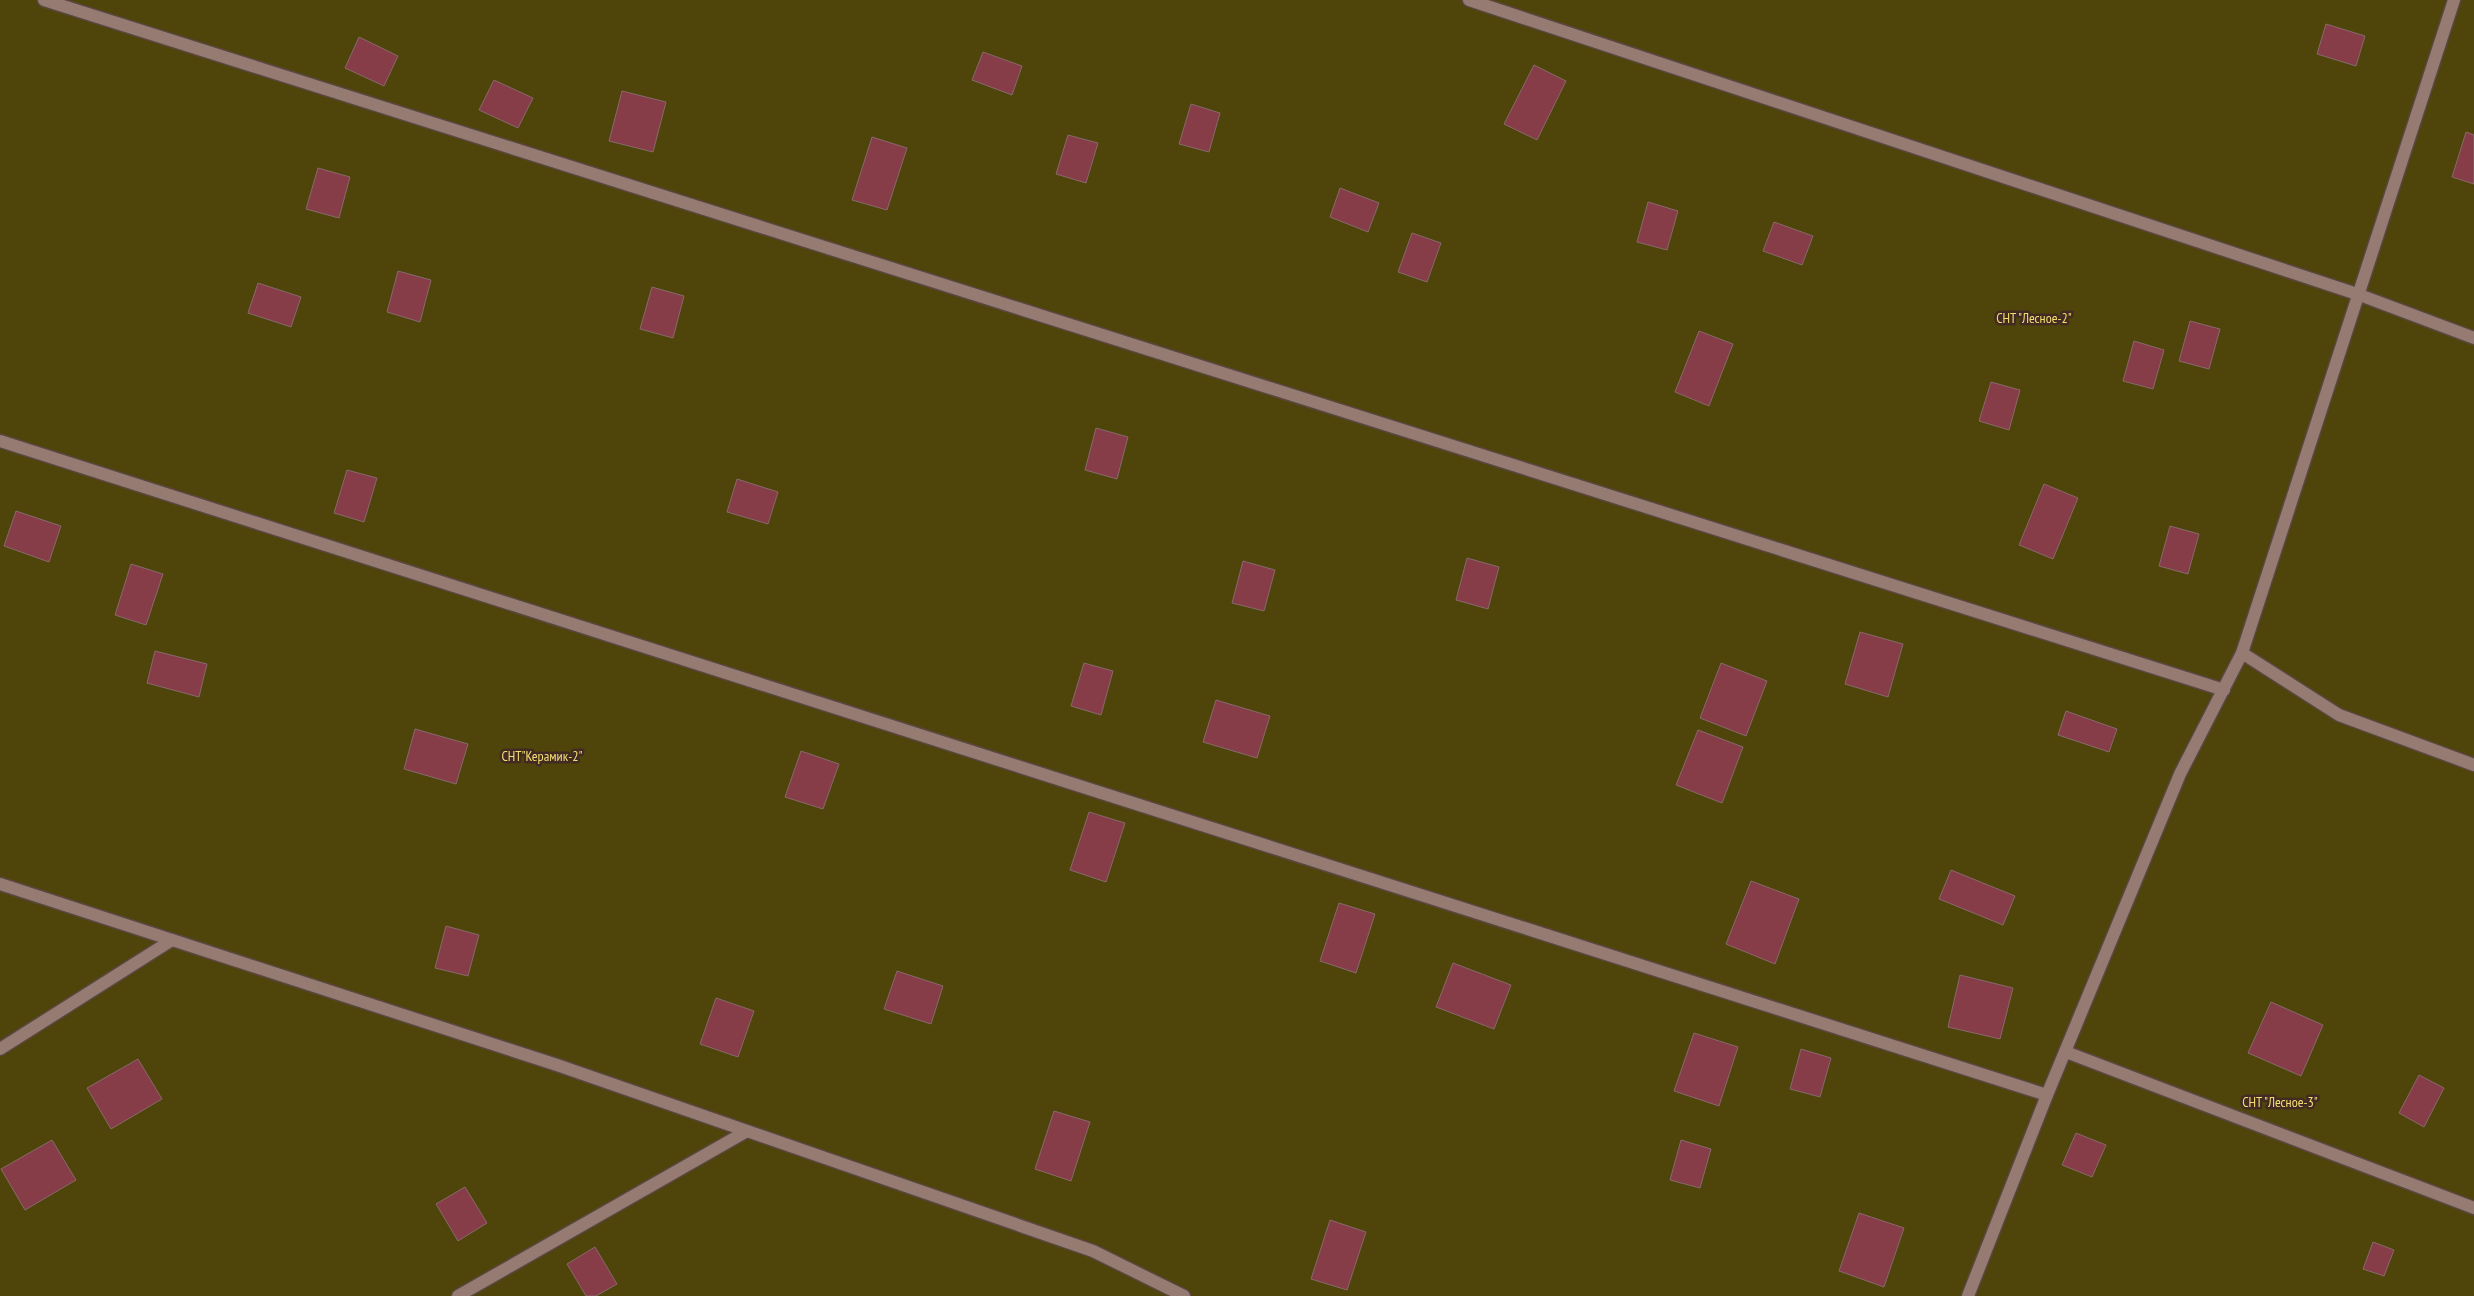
<svg xmlns="http://www.w3.org/2000/svg" width="2474" height="1296" font-family="'PT Sans Narrow',sans-serif">
  <style>
    .green { fill: #4f4409 }
    .building { fill: #873d48; stroke: #866a6c }
    .lines { fill: none; stroke-linecap: round; stroke-linejoin: round }
    .lane-casing { stroke: #5a4741; stroke-width: 15 }
    .street-casing { stroke: #5a4741; stroke-width: 15 }
    .lane { stroke: #967b72; stroke-width: 12 }
    .street { stroke: #967b72; stroke-width: 12 }
    .labels { text-anchor: middle; dominant-baseline: central; stroke-width: 5; stroke-linejoin: round; paint-order: stroke }
    .park-label { font-size: 14px; fill: #f5de71; stroke: #412b23 }
  </style>
  <rect width="100%" height="100%" fill="#412b23"/>
  <rect class="green" x="0" y="0" width="2474" height="1296"/>
  <g class="building">
    <polygon points="2326,24 2365,36 2356,66 2317,54"/>
    <polygon points="359,37 398,56 384,86 345,68"/>
    <polygon points="983,52 1022,66 1012,95 972,80"/>
    <polygon points="1534,65 1566,81 1537,140 1504,124"/>
    <polygon points="494,80 533,98 518,128 479,110"/>
    <polygon points="622,91 666,102 653,152 609,141"/>
    <polygon points="1191,104 1220,113 1209,152 1179,144"/>
    <polygon points="2466,132 2474,135 2474,184 2452,177"/>
    <polygon points="1068,135 1098,143 1086,183 1056,174"/>
    <polygon points="872,137 907,148 887,210 852,200"/>
    <polygon points="318,168 350,177 339,218 306,209"/>
    <polygon points="1340,188 1379,203 1368,232 1330,217"/>
    <polygon points="1648,202 1678,211 1667,250 1637,242"/>
    <polygon points="1774,222 1813,236 1802,265 1763,251"/>
    <polygon points="1412,233 1441,243 1427,282 1398,272"/>
    <polygon points="398,271 431,280 420,322 387,312"/>
    <polygon points="258,283 301,297 291,327 248,313"/>
    <polygon points="652,287 684,296 673,338 640,329"/>
    <polygon points="2190,321 2220,329 2209,369 2179,361"/>
    <polygon points="1699,331 1733,344 1709,406 1675,392"/>
    <polygon points="2134,341 2164,350 2153,389 2123,381"/>
    <polygon points="1991,382 2020,390 2009,430 1979,421"/>
    <polygon points="1096,428 1128,437 1117,479 1085,470"/>
    <polygon points="347,470 377,478 364,522 334,513"/>
    <polygon points="737,479 778,492 768,524 727,512"/>
    <polygon points="2044,484 2078,498 2053,559 2019,545"/>
    <polygon points="16,511 61,526 49,562 4,546"/>
    <polygon points="2170,526 2199,534 2188,574 2159,566"/>
    <polygon points="1467,558 1499,567 1488,609 1456,600"/>
    <polygon points="1243,561 1275,570 1264,611 1232,603"/>
    <polygon points="131,564 163,574 146,625 115,615"/>
    <polygon points="1860,632 1903,644 1888,697 1845,684"/>
    <polygon points="155,651 207,664 199,697 147,683"/>
    <polygon points="1084,663 1113,671 1101,715 1071,706"/>
    <polygon points="1721,663 1767,681 1746,736 1700,718"/>
    <polygon points="1216,700 1270,716 1257,758 1203,742"/>
    <polygon points="2066,711 2117,729 2109,752 2058,735"/>
    <polygon points="415,729 468,744 456,784 404,769"/>
    <polygon points="1698,730 1743,747 1722,803 1676,785"/>
    <polygon points="801,751 839,764 823,809 785,797"/>
    <polygon points="1089,812 1125,823 1106,882 1070,870"/>
    <polygon points="1951,870 2015,896 2003,925 1939,899"/>
    <polygon points="1751,881 1799,899 1775,964 1726,944"/>
    <polygon points="1339,903 1375,914 1356,973 1320,961"/>
    <polygon points="446,926 479,935 468,976 435,968"/>
    <polygon points="1453,963 1511,985 1494,1029 1436,1007"/>
    <polygon points="897,971 943,986 931,1024 884,1009"/>
    <polygon points="1960,975 2013,988 2000,1039 1948,1027"/>
    <polygon points="716,998 754,1011 738,1057 700,1044"/>
    <polygon points="2271,1002 2323,1025 2301,1076 2248,1053"/>
    <polygon points="1694,1033 1738,1047 1719,1106 1674,1091"/>
    <polygon points="1801,1049 1831,1058 1820,1097 1790,1089"/>
    <polygon points="138,1059 162,1099 111,1129 87,1088"/>
    <polygon points="2419,1075 2444,1088 2424,1127 2399,1113"/>
    <polygon points="1054,1111 1090,1122 1071,1181 1035,1169"/>
    <polygon points="2076,1133 2106,1145 2092,1177 2062,1165"/>
    <polygon points="52,1140 76,1180 25,1210 1,1169"/>
    <polygon points="1681,1140 1711,1149 1700,1188 1670,1180"/>
    <polygon points="465,1187 487,1223 458,1241 436,1204"/>
    <polygon points="1859,1213 1904,1228 1884,1287 1839,1271"/>
    <polygon points="1330,1220 1366,1232 1347,1290 1311,1279"/>
    <polygon points="2373,1242 2394,1250 2384,1276 2363,1269"/>
    <polygon points="595,1247 617,1284 596,1296 586,1296 567,1264"/>
  </g>
  <g class="lines">
    <defs>
      <g id="lane">
        <polyline points="44,0 2224,690"/>
        <polyline points="1469,0 2357,294 2474,338"/>
        <polyline points="0,441 2047,1095"/>
        <polyline points="2242,653 2339,715 2474,765"/>
        <polyline points="0,1049 172,940"/>
        <polyline points="2066,1052 2474,1208"/>
        <polyline points="458,1296 747,1131"/>
      </g>
      <g id="street">
        <polyline points="0,884 557,1065 1093,1251 1184,1296"/>
        <polyline points="1968,1296 2047,1095 2180,774 2242,653 2454,0"/>
      </g>
    </defs>
    <use href="#lane" class="lane-casing"/>
    <use href="#street" class="street-casing"/>
    <use href="#lane" class="lane"/>
    <use href="#street" class="street"/>
  </g>
  <g class="labels">
    <g class="park-label">
      <text x="2034" y="318">СНТ "Лесное-2"</text>
      <text x="542" y="756">СНТ"Керамик-2"</text>
      <text x="2280" y="1102">СНТ "Лесное-3"</text>
    </g>
  </g>
</svg>
